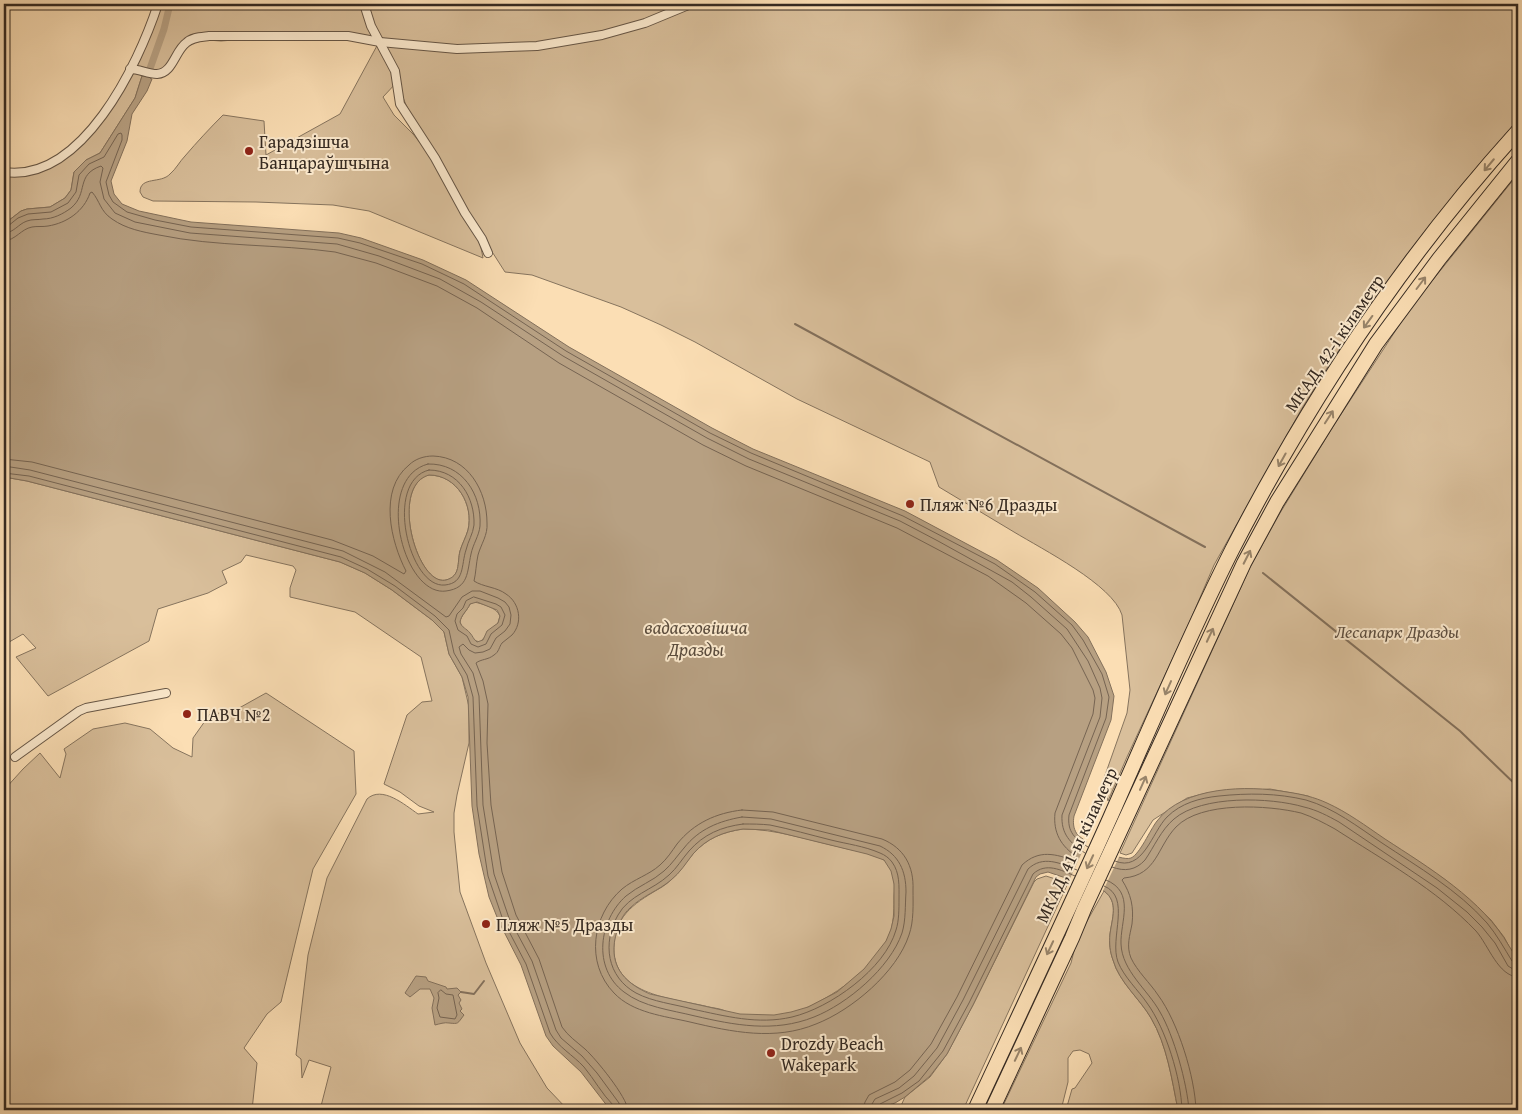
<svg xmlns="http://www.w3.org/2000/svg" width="1522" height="1114" font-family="'Gentium Book Plus',serif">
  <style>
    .green { fill: #d9bf9b; stroke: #86745e }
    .water { fill: #b7a082; stroke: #83705b; fill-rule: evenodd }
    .pier { fill: #fbdeb4 }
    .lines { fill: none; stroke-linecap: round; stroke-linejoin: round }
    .shore { stroke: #766452; stroke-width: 1 }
    .stream { stroke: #83705b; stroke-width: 2 }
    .canal { stroke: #b7a082; stroke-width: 7 }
    .street-casing { stroke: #665646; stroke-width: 10 }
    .highway-casing { stroke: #342921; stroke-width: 16 }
    .street { stroke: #fceace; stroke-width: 8 }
    .highway { stroke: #fbdeb4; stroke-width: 14 }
    .oneway { stroke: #98846a }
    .poi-dot { fill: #8f2418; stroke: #fceace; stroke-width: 2 }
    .labels { text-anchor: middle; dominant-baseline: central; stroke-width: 4; stroke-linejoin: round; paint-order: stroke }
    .poi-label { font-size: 18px; fill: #342921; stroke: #fceace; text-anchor: start }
    .street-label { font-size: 18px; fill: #342921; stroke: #fceace }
    .park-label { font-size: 18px; font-style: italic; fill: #5d4e40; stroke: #fceace }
    .water-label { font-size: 19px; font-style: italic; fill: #5b4d3e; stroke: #fceace }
  </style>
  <rect width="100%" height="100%" fill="#fbdeb4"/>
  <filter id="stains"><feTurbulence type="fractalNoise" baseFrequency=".004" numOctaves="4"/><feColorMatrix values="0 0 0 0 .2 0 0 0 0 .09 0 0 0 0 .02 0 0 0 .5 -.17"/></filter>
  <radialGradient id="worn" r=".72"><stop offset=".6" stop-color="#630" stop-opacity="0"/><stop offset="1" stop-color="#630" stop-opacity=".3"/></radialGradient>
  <g class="green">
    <path d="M 158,4 L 691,4 L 653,21 L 705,4 L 1518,4 L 1518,120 L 1463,183 L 1418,241 L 1332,360 L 1301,410 L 1214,565 L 1190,621 L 1127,757 L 1108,801 L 1103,781 L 1127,713 L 1130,690 L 1122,615 C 1113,585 1042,549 1014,532 C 989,517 964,502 939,487 L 930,462 L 797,399 L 695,342 L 661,325 L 621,307 L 532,275 L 505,272 L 468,214 L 406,105 L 397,82 L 383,97 L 394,115 L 413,134 L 434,160 L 479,237 L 483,258 L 369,211 L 333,205 L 256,202 L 153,201 L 143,197 L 140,192 C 140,176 161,184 170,174 C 176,169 180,161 185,156 C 197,142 210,128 223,115 L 264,121 L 266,155 L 340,114 L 379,42 L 298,35 L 221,41 L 193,39 L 158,74 L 131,69 L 142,76 L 135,98 L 100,153 L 86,160 L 74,172 L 71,190 L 65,198 L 50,207 L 27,209 L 21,211 L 4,224 L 4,154 L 9,173 L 24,173 L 62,157 L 116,97 Z"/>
    <polygon points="1518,174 1518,963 1504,937 1491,920 1474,904 1444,879 1413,858 1308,796 1270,789 1207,793 1187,798 1153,820 1132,853 1126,855 1120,853 1251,565 1280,513 1334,425 1411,307"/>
    <path d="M 429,475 C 457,475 474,505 468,530 C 466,537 462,544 460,551 C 457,563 461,576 446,580 C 417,587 389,486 429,475 Z"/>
    <path d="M 4,477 L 27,481 L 340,562 L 365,573 L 392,590 L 432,620 L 444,632 L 449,654 L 462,677 L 469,707 L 469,743 L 457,795 L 454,813 L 454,832 L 460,892 L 486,963 L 520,1043 L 547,1088 L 568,1110 L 320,1110 L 331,1067 L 309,1060 L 302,1078 L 301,1059 L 296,1055 L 308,955 L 327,878 L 367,799 C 382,785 405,805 418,814 L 434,812 L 419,806 L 400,792 L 384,784 L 407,715 L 422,702 L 432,701 L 421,657 L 355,612 L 290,597 L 290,588 L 296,570 L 293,566 L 246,555 L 241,562 L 222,571 L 227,583 L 208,593 L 158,609 L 149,641 L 48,696 L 16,657 L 36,648 L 23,634 L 4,645 Z"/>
    <path d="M 474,602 C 483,604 496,607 500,616 L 498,623 L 480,642 C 472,641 462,629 460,622 C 461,615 467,611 470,604 Z"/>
    <polygon points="266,693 354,751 356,794 313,869 281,1002 267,1014 244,1048 257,1063 252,1110 4,1110 4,829 9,825 4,812 4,790 23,769 40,753 60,778 66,754 64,749 93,729 125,723 150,729 173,748 192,757 193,738 210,714 232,712"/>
    <path d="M 743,829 C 776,829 808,840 840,847 C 853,851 872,852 884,860 C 895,868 895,884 894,896 C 894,907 894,919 891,930 C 880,964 838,994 806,1008 L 817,1110 C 795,1087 774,1063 752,1040 C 744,1031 736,1019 727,1012 C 721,1008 711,1008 705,1006 C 669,998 611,994 614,945 C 615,914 638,901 662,887 C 676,878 683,866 693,854 C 707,838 723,832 743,829 Z"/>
    <polygon points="1046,876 1068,883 963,1110 899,1110 905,1097 930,1077 947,1054 973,1005 1034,882 1037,879"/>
    <path d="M 1104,891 C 1119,902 1112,918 1110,934 C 1109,943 1110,952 1113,960 C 1119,982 1140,999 1151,1018 C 1167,1045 1172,1080 1178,1110 L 1066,1110 L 1072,1089 L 1075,1088 L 1092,1063 L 1089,1054 L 1080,1050 L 1073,1051 L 1068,1058 L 1068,1082 L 1061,1110 L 1001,1110 L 1071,963 L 1077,939 Z"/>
  </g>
  <g class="water">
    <path d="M 142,76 L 152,79 L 147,91 L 132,114 L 127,141 L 111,181 L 114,194 L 122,204 L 139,211 L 191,222 L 339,233 L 361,238 L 423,260 L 466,280 L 569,347 L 712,428 L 753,449 L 905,511 L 997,560 L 1038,588 L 1075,622 L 1088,637 L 1106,672 L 1114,696 L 1111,720 L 1074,816 C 1073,822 1073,828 1077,834 C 1084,842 1120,862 1131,858 C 1140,854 1150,830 1157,821 C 1183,786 1248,785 1287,792 C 1301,794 1314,797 1327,803 C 1347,812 1366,826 1385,839 C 1428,867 1483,900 1509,946 C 1512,951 1517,957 1518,963 C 1521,975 1518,992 1518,1004 C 1518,1040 1518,1075 1518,1110 L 1178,1110 C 1172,1080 1167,1045 1151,1018 C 1140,999 1119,982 1113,960 C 1110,952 1109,943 1110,934 C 1112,918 1119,902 1104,891 L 1048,872 L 1040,874 L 1036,877 L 973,1005 L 947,1054 L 930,1076 L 905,1097 L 895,1103 L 874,1110 L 612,1110 L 608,1107 L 581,1072 L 553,1046 L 546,1036 L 521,965 L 499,922 L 489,897 L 479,854 L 472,806 L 468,697 L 462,677 L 449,654 L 444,632 L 432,620 L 392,590 L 365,573 L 340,562 L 27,481 L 4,477 L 4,224 L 21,211 L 27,209 L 50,207 L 65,198 L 71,190 L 74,172 L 86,160 L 100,153 L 135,98 ZM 429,475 C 457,475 474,505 468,530 C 466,537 462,544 460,551 C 457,563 461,576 446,580 C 417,587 389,486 429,475 ZM 477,602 L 497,610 L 500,616 L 498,623 L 487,631 L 483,640 L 477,642 C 473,639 473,636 470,633 C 466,628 462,628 460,622 C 461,615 467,611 470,604 ZM 743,829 L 769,830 L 867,854 L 884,860 L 891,871 L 894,884 L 894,916 L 891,929 L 886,941 L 864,969 L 837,992 L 808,1007 L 791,1012 L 774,1015 L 740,1014 L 650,994 C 622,982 607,963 617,931 C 619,923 623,914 630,908 C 642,896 658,891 671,880 C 680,873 686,863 693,854 C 707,838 723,832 743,829 Z"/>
    <path d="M 416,976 L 426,977 L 428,981 L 446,987 L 447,989 L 457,988 L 461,992 L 458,995 L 461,1000 L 459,1003 L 462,1009 L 460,1011 L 464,1015 C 457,1024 459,1024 449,1023 C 445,1022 439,1024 435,1025 L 432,1008 L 434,998 L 430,989 L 420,989 L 410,997 L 405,993 Z"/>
  </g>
  <polygon class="pier" points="1088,839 1120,855 1102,893 1069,881"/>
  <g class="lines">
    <g class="shore">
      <path d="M 4,227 L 8,226 L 18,218 L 28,214 L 51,212 L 68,203 L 76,192 L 79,175 L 89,164 L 104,157 L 118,134 L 121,133 L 122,135 L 122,140 L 106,182 L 109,195 L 113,202 L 127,212 L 155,220 L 191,227 L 338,238 L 360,243 L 422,264 L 464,284 L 566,351 L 710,433 L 751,453 L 903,516 L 995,564 L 1035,592 L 1072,625 L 1083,640 L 1102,674 L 1109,697 L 1106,718 L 1069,815 C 1067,832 1075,839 1088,847"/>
      <path d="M 4,233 C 14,233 18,224 27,221 C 32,219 38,220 43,219 C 53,219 63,214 71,208 C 89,193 75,175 101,166 L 103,168 L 100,182 L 104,199 L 115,213 L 135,222 L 190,233 L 337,244 L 379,256 L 440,279 L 481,302 L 563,356 L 707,438 L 749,459 L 900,521 L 938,541 L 1012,582 L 1031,597 L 1067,629 L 1088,661 L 1100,688 L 1102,698 L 1100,717 L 1062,815 C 1061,834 1070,843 1085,853"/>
      <path d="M 4,241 C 16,240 21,229 32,227 C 37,226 43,227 48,226 C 67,223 84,211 90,193 L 92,192 C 100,201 100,211 112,219 C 126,229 143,232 159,235 C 217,247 277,244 335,252 L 376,263 L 437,286 L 477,308 L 559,363 L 703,445 L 746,466 L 897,528 L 988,576 L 1026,603 L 1061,634 L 1072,648 L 1093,690 L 1095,698 L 1093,714 L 1055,813 C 1053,833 1061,846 1077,857 L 1078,859 L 1075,861 C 1056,854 1039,849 1022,865 L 957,997 L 931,1044 L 910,1070 L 895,1082 L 869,1095 L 865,1102 L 863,1110"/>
      <path d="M 4,459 L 32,462 L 332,540 L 373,556 L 404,574 L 406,571 C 391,542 378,490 409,465 C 415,459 424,456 433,456 C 468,457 487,491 487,523 C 488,535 481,544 478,555 C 476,564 476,573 474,581 C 483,587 497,587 506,594 C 520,603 523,623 512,635 C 509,638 505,640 502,643 C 499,647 499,652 494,655 C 488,660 481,659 476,663 L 483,681 L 488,704 L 487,743 L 491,805 L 502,872 L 516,915 L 539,959 L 562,1027 C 568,1036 577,1042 585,1049 C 596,1059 627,1097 628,1110"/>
      <path d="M 428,464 C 462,463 482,494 480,526 C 479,536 473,544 471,554 C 467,572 469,588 446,591 C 403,597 373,478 428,464 Z"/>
      <polyline points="4,466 30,470 343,551 385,572 446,617 449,616 462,597 472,591 480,591 498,598 505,602 509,607 511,615 510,624 505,631 496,638 490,649 483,652 475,653 469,650 463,644 459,647 461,654 473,673 479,696 483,805 494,874 509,918 532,961 556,1030 561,1038 582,1056 597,1073 619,1103 620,1110"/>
      <path d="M 429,470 C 459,470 475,498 474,525 C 473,534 468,541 466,550 C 461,565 465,583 445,585 C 409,589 383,481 429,470 Z"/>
      <path d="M 4,473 L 29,476 L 341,557 L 367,569 L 395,586 L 435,616 L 449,630 L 454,653 L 467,675 L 473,697 L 477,806 L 488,876 L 503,920 L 526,964 L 550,1033 C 558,1047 573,1055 584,1067 C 594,1079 602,1094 613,1105 L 614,1110"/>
      <polygon points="474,597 496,604 501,607 505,615 502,625 491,634 486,644 478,647 471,644 467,636 458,630 455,621 457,614 463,608 466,601"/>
      <path d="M 742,810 L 773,812 L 882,839 C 904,848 914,866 913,890 C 913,904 914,921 909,935 C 897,972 852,1010 816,1024 C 775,1041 732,1032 690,1022 C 664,1016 633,1013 614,993 C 585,963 592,915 622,889 C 634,879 649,875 660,865 C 667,859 672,851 677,844 C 694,823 716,813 742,810 Z"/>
      <path d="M 742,817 L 771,819 L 880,846 C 899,855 906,871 906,892 C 905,905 906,920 902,933 C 890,968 847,1004 814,1017 C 774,1033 734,1025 695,1016 C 671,1010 643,1007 624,992 C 592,968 599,920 626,896 C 638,886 653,881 664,871 C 672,864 677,856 684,848 C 699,829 719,821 742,817 Z"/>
      <path d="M 743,824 C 752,824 761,824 770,825 C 790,829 811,835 831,840 C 847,844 864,846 880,853 C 885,855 889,858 892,862 C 900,873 899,886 899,899 C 899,909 899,921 896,930 C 885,969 830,1008 792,1017 C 758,1025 725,1016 692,1009 C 674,1004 653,1002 636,993 C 607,977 602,943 618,915 C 629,895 653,890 669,875 C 677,868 682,859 689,851 C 704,834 721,827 743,824 Z"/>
      <path d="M 1115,861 C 1143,873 1152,832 1167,817 C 1181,803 1200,798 1219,796 C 1248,793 1277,793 1306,800 C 1334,808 1358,827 1382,843 C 1418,867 1458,890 1487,923 C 1497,935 1504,948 1512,961 L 1518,963"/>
      <path d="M 1112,867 C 1125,872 1136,870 1145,860 C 1154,847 1161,830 1174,819 C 1202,795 1270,797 1304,807 C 1317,810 1328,816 1339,822 L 1437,888 L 1467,912 L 1482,927 L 1495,943 L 1508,966 L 1513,969 L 1518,970"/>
      <path d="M 1106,880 C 1136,892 1120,922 1121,944 C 1122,971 1148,990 1160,1012 C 1174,1036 1187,1083 1189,1110"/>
      <path d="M 1104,886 C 1132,897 1109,938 1118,962 C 1124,977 1138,990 1147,1003 C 1166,1029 1181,1078 1182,1110"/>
      <polygon points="441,990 446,994 453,995 457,1015 455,1019 440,1017 437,1008 439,998 438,993"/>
      <path d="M 871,1110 L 872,1104 L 875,1099 L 899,1088 L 914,1076 L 937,1048 L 963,1000 L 1028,869 C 1043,855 1060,863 1077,870"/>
      <path d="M 877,1110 L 880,1104 L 902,1093 L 919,1081 L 943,1051 L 969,1003 L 1033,874 C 1046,862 1061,870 1075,876"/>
      <path d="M 1196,1110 C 1195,1077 1178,1022 1158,995 C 1150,983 1137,971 1131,958 C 1126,946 1130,935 1132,924 C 1134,907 1131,894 1122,880 L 1124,878 C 1157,875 1157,847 1176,827 C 1201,801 1268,805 1301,813 C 1313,817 1324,823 1335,829 C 1383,860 1436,889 1476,931 C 1489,946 1498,976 1518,977"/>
    </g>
    <g class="stream">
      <polyline points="795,324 1205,547"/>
      <polyline points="1263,573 1460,731 1518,787"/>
      <polyline points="461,992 474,994 484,981"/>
    </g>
    <polyline class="canal" points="147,77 164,29 170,4"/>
    <defs>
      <g id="street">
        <polyline points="364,4 371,26 395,71 400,104 435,158 465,213 482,239 488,253"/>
        <path d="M 130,69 C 139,69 148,74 157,74 C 173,73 175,51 186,43 C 192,37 201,37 209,36 L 348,36 L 380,42 L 457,49 L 537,46 L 602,35 L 645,23 L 691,4"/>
        <path d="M 4,172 C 82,183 138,65 158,4"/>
        <polyline points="15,757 79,711 86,708 166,693"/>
      </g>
      <g id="highway">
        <path d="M 975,1110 C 1020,1013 1066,916 1110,818 C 1150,728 1188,637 1232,550 C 1309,400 1405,256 1518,131"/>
        <polyline points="992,1110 1072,938 1084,909 1244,563 1277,502 1376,344 1439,259 1518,161"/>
      </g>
    </defs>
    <use href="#street" class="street-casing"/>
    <use href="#highway" class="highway-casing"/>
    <use href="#street" class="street"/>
    <use href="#highway" class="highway"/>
  </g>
  <defs><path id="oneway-shaft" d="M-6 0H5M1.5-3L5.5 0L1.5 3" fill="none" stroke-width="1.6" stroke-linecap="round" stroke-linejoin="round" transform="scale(1.25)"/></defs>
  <g class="oneway">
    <use href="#oneway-shaft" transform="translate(1489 165) rotate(130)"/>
    <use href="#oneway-shaft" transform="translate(1421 283) rotate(-53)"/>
    <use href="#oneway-shaft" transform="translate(1368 322) rotate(126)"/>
    <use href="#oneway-shaft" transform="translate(1329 417) rotate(-57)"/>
    <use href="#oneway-shaft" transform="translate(1282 460) rotate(119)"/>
    <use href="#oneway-shaft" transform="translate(1247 557) rotate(-63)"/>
    <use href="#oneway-shaft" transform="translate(1210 635) rotate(-65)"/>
    <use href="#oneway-shaft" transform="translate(1168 688) rotate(114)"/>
    <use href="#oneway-shaft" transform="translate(1143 783) rotate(-66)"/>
    <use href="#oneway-shaft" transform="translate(1090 862) rotate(115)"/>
    <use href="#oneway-shaft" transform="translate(1050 948) rotate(115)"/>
    <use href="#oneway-shaft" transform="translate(1018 1054) rotate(-65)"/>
  </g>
  <g class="poi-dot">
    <circle cx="249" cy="151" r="5"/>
    <circle cx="910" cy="504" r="5"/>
    <circle cx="187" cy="714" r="5"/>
    <circle cx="486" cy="924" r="5"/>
    <circle cx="771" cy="1053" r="5"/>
  </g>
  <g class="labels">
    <g class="poi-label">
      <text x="259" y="141">Гарадзішча<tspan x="259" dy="21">Банцараўшчына</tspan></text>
      <text x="920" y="504">Пляж №6 Дразды</text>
      <text x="197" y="714">ПАВЧ №2</text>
      <text x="496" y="924">Пляж №5 Дразды</text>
      <text x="781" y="1043">Drozdy Beach<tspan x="781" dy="21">Wakepark</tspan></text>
    </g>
    <g class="street-label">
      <text transform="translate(1334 343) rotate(-56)">МКАД, 42-і кіламетр</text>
      <text transform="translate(1076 845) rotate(-65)">МКАД, 41-ы кіламетр</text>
    </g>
    <g class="park-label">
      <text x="1397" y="631">Лесапарк Дразды</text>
    </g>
    <g class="water-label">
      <text x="696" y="627">вадасховішча<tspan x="696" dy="22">Дразды</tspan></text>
    </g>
  </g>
  <rect width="1522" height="1114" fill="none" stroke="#fbdeb4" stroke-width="20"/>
  <rect x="5" y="5" width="1512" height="1104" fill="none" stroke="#342921" stroke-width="2.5"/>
  <rect x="10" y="10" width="1502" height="1094" fill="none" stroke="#342921"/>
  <rect width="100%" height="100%" filter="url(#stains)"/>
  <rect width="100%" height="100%" fill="url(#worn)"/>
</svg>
